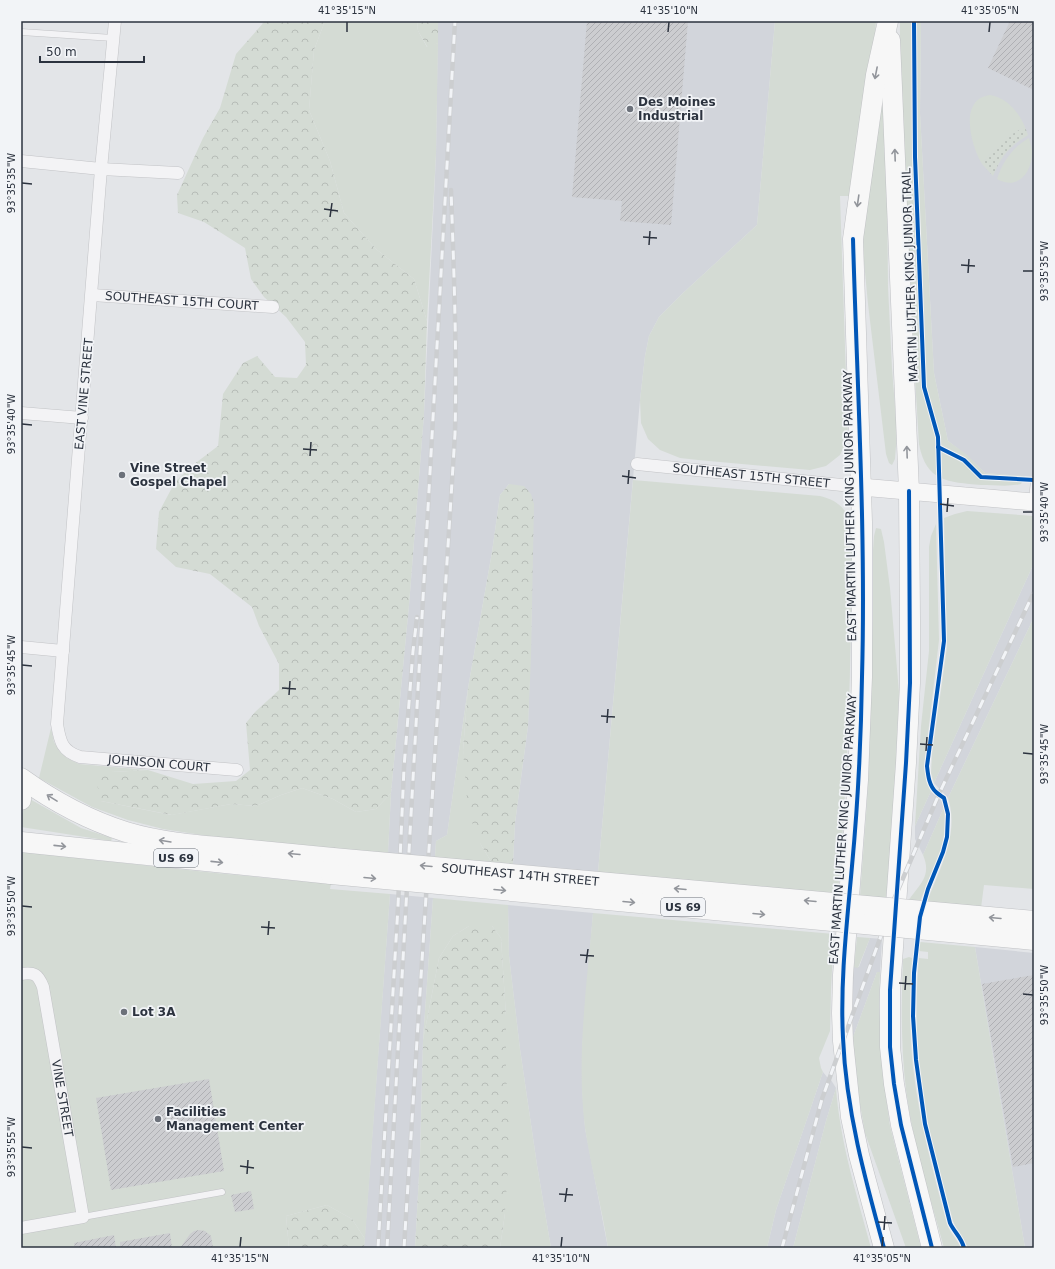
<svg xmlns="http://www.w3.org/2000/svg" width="1055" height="1269" font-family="'DejaVu Sans',sans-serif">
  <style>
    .built { fill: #d2d5db }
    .green { fill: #d4dbd4 }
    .forest { fill: url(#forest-crowns) }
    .garden { fill: url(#garden-dots) }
    .building { fill: url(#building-hatch) }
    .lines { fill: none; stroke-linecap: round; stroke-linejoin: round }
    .lane-casing { stroke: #c2c3c6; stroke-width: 7 }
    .street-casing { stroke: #c2c3c6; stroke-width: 13 }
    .secondary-casing { stroke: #c2c3c6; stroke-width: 18 }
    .primary-casing { stroke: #c0c2c5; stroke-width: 21 }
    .lane { stroke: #f3f3f5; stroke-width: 6 }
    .street { stroke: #f3f3f5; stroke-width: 12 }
    .secondary { stroke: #f7f7f7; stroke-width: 17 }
    .primary { stroke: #f7f7f7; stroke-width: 20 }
    .rail-casing { stroke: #ccced0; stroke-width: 4.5 }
    .rail { stroke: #f2f4f7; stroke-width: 3; stroke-dasharray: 9; stroke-linecap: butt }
    .primary-bridge-casing { stroke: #c0c2c5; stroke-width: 21; stroke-linecap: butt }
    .primary-bridge { stroke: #f7f7f7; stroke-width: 20 }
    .cycleway-casing { stroke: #f2f4f7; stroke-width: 6 }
    .cycleway { stroke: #0057b8; stroke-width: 4 }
    .oneway { stroke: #92959b }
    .ticks { fill: none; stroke: #2c333f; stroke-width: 1.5 }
    .poi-dot { fill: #6c717a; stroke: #f2f4f7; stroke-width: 1.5 }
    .labels { text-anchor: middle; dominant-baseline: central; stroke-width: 3.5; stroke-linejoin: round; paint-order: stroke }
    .shield { fill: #f2f4f7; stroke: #676d76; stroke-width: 1 }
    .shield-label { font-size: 11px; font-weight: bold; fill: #2c333f }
    .poi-label { font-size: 12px; font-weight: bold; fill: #2c333f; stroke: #f2f4f7; text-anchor: start }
    .street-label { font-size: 12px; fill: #2c333f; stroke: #f2f4f7 }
    .neatline { fill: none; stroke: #2c333f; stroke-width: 1.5 }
    .ticks-label { font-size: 10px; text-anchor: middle; fill: #2c333f }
  </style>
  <defs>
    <pattern id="forest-crowns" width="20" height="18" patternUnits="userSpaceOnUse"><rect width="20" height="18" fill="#d4dbd4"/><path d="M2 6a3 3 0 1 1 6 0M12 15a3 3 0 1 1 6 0" fill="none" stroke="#b6bcb7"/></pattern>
    <pattern id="garden-dots" width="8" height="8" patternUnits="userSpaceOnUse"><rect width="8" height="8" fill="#d4dbd4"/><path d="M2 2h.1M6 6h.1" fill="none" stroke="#b6bcb7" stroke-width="1.8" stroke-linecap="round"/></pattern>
    <pattern id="building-hatch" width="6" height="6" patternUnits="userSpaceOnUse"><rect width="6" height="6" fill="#cccdd0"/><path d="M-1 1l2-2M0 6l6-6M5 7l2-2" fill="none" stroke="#afb0b4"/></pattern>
  </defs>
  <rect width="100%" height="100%" fill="#e3e5e8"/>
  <g class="built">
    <polygon points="438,21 775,21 757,225 683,293 659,317 649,336 645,356 640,400 598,872 513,864 515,823 528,726 532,604 509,484 500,495 492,552 468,688 447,835 436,841 435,857 388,853 391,793 409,605 424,414 436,154"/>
    <polygon points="921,21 1034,21 1034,477 985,473 966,455 948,441 934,373 920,113"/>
    <polygon points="1034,563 1034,617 948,798 934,783"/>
    <polygon points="931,791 941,800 944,807 923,855 915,839 915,826"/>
    <polygon points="390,894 433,898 423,1040 420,1157 415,1248 364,1248"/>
    <polygon points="508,905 593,913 582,1050 582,1086 585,1128 608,1248 551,1248 537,1165 520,1049 509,956"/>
    <polygon points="870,938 882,939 880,972 877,972 853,1037 852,989 854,967 859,967"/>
    <polygon points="975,947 1034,953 1034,1248 1025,1248"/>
    <polygon points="823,1072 827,1077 831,1080 836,1088 826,1121 793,1248 767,1248 776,1210"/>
  </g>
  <g class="green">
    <polygon points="325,21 417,21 418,31 427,47 438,43 436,154 427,321 414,279 376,249 344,213 330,161 309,110 314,50"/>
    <polygon points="775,21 876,21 875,36 854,196 840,196 848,437 840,455 826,466 810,470 698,460 680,458 660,450 648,439 641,423 640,400 645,356 649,336 659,317 683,293 757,225"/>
    <path d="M 900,21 L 921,21 L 920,113 L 934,373 L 948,441 L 966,454 L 985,473 L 1025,476 L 1021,484 C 1008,487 995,485 981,485 C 948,482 926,482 919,444 C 911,303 898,162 900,21 Z"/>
    <polygon points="886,69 888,287 892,368 897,433 895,459 892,465 889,463 886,454 868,304 863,251 864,209"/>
    <path d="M 990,95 C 1007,98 1018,111 1025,127 C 1008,135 993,149 982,164 C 971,146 958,99 990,95 Z"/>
    <path d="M 1029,138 C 1030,142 1031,146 1032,150 C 1033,172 1018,191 997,179 C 1003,161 1013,147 1029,138 Z"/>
    <path d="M 633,480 L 820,496 C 833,499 843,505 848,517 C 854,531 851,575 851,592 C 851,693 846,794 838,894 L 598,872 Z"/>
    <polygon points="967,511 1034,516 1034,563 934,783 931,773 932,754 947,647 944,518 955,514"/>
    <polygon points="936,524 939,640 924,768 927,783 931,791 915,826 921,726 929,651 929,547 931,536"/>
    <polygon points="876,528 881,529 884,542 890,588 899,692 894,809 886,899 860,896 867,802 873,619 873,550 874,536"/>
    <path d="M 1034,617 L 1034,889 L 984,885 L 981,908 L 927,902 C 939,870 960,834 948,798 Z"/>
    <polygon points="468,688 463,750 481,845 492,863 435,857 436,841 447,835"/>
    <polygon points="51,728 54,742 60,752 67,758 79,764 148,770 112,772 101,801 171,815 231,804 256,806 281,795 302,788 333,799 356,812 376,809 391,793 388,853 227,839 163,829 128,820 92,807 39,778"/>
    <polygon points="28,798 81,828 112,838 111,841 21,827 21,817"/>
    <path d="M 944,807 C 949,846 933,867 920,902 L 908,901 C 920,884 932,876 923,855 Z"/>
    <polygon points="21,852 216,873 331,884 330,889 390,894 365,1239 352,1219 327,1205 286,1216 289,1248 21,1248"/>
    <polygon points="433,898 508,905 509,956 520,1049 537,1165 551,1248 500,1248 505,1213 506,1016 501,938 492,926 469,926 453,936 439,958 423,1040"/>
    <path d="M 593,913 L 834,934 L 831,988 L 830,1031 L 819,1058 L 821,1068 L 823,1072 L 776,1210 L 767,1248 L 608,1248 C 602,1208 591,1168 585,1128 C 576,1057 587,984 593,913 Z"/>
    <polygon points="857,937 870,938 858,968 854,967"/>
    <path d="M 920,942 L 975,947 L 1025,1248 L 968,1248 C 964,1238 957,1231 953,1221 C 941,1177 928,1133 922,1088 C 916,1045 915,1001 919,958 L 928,959 L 928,952 L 919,951 Z"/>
    <path d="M 909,957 L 912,958 C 910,994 909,1030 913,1067 C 919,1120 933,1172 947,1224 C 950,1233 957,1239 961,1248 L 944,1248 C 930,1196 913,1144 906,1090 C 901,1047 901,1003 903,959 Z"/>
    <polygon points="877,972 880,972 879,1007 884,1083 890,1126 921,1248 906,1248 865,1133 857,1087 853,1037"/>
    <path d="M 836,1088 C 840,1142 857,1196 871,1248 L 793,1248 L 826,1121 Z"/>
  </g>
  <g class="forest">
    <polygon points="265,21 325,21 314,50 309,110 330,161 344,213 376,249 414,279 427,321 424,414 409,605 391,793 376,809 356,812 333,799 302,788 281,795 256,806 231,804 172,815 101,801 95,776 112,772 148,770 193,784 236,781 250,770 246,723 255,712 279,690 279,664 259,626 252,607 210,574 176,567 156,549 159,512 175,482 193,465 218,446 223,394 243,363 257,356 275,377 297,378 306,365 305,342 286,317 264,297 251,279 245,248 204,222 178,213 177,195 203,138 220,108 236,54"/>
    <polygon points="417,21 438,21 438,43 428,48 418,31"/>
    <polygon points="509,484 524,486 531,494 534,504 531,657 528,726 515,823 513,864 492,863 481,845 468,812 463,750 468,688 492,552 500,495"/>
    <polygon points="469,926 492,926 501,938 506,1016 506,1075 510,1133 505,1213 500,1248 415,1248 420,1157 423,1040 439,958 453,936"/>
    <polygon points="327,1205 352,1219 365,1239 364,1248 289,1248 286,1216"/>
  </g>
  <path class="garden" d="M 1025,127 L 1028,135 C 1009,147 1002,155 993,176 L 982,164 C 994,148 1007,135 1025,127 Z"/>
  <g class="building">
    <polygon points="587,21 688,21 671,225 620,221 622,201 572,197"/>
    <polygon points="1010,21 1034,21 1034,90 988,68"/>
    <polygon points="1034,975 1034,1163 1013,1167 982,984"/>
    <polygon points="209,1079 224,1171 111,1190 96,1098"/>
    <polygon points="251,1191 254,1209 235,1212 231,1195"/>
    <polygon points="199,1230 205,1231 211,1236 213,1248 180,1248 190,1234 194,1231"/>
    <polygon points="170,1233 172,1248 120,1248 120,1242"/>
    <polygon points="114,1235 116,1248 75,1248 74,1243"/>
  </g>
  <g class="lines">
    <defs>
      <g id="lane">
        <polyline points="21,32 113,38"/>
        <polyline points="1032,500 1034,480"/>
        <polyline points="83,1217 222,1192"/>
      </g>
      <g id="street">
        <path id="s1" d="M 115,21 L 101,169 L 57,724 C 60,742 62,751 80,757 L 237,770"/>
        <polyline points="21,161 101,169 178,173"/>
        <path id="s2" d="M 92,295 L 273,307"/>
        <polyline points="21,413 82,418"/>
        <path id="s3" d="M 637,464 L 861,487"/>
        <polyline points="21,647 63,651"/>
        <path id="s4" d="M 21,974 C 34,972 38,974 43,987 L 83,1217 L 21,1228"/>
      </g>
      <polyline id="secondary" points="861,487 1034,502"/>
      <g id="primary">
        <polyline points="890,40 909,491 910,619 910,683 906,763 890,990 890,1047 894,1084 901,1125 932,1248"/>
        <path d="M 21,778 C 53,801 88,820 126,832 C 159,842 195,845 230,848 C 264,851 299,855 333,858"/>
        <polyline points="21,796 21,800"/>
        <polyline points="21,842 331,874"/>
        <polyline points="884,1248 859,1155 851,1117 843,1041 842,1013 843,975 858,780 862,677 862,522 853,239 876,75 888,21"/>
      </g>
    </defs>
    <use href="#lane" class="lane-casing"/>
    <use href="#street" class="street-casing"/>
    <use href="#secondary" class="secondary-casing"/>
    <use href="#primary" class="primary-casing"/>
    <use href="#lane" class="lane"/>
    <use href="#street" class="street"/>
    <use href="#secondary" class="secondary"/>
    <use href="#primary" class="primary"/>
    <defs>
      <g id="rail">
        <polyline points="378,1248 398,906 404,768 413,651 417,617"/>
        <polyline points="387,1248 455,21"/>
        <path d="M 404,1248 L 455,434 C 457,352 454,271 451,190"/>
        <polyline points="782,1248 822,1099 895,897 939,794 1034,592"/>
      </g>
    </defs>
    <use href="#rail" class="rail-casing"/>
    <use href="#rail" class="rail"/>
    <defs>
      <g id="primary-bridge">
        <path id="s5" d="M 333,858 L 1034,921"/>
        <polyline points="331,874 1034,940"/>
      </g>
    </defs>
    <use href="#primary-bridge" class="primary-bridge-casing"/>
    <use href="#primary-bridge" class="primary-bridge"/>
    <defs>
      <g id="cycleway">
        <path d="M 914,21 L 915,157 L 924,387 L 938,437 L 944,641 L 927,766 C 928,775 929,786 936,792 C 938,794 941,796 944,798 L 948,814 L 947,837 L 943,852 L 928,889 L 920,917 L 914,973 L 913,1016 L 916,1060 L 925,1124 L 950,1223 C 954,1232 962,1238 964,1248"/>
        <path d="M 853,239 C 857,385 866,531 862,677 C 861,740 858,803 852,866 C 847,923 840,981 843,1038 C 846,1110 865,1179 884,1248"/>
        <polyline points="938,447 964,460 981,477 1034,480"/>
        <polyline points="909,491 910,683 906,763 890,990 890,1047 894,1084 901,1125 932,1248"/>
      </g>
    </defs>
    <use href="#cycleway" class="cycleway-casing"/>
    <use href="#cycleway" class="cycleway"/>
  </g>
  <defs><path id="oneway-shaft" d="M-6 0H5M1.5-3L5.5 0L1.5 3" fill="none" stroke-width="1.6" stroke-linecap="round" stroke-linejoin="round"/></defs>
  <g class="oneway">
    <use href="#oneway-shaft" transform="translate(876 73) rotate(101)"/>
    <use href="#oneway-shaft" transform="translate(895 155) rotate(-92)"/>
    <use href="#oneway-shaft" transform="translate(858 201) rotate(98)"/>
    <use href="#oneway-shaft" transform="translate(907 452) rotate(-92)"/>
    <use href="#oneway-shaft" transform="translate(52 798) rotate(-148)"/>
    <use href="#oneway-shaft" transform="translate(165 841) rotate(-171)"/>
    <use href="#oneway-shaft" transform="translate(60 846) rotate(6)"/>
    <use href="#oneway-shaft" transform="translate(294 854) rotate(-175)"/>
    <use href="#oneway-shaft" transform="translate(217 862) rotate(6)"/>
    <use href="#oneway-shaft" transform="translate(426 866) rotate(-175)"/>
    <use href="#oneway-shaft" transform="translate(370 878) rotate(5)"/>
    <use href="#oneway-shaft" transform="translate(680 889) rotate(-175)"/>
    <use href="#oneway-shaft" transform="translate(500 890) rotate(5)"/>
    <use href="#oneway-shaft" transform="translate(810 901) rotate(-175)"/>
    <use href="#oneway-shaft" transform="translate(629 902) rotate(5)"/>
    <use href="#oneway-shaft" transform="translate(759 914) rotate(5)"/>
    <use href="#oneway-shaft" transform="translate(995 918) rotate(-175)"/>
  </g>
  <path class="ticks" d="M 347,32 L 347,22M 668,32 L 669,22M 989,32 L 990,22M 22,183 L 32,184M 324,209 L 338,211M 330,217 L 332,203M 643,237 L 657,238M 649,245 L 650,231M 961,265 L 975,266M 1023,271 L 1033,271M 968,273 L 969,259M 22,424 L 32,425M 303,449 L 317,450M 310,456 L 311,442M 622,476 L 636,478M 628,484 L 629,470M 940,504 L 954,506M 947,512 L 948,498M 1023,512 L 1033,512M 22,665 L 32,666M 282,688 L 296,689M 289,695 L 290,681M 601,716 L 615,717M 607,723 L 608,709M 920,744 L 933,745M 926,751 L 927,737M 1023,753 L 1033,754M 22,906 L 32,907M 261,927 L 275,928M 268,935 L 269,921M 580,955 L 594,956M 586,963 L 588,949M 899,983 L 913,984M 905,990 L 906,976M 1023,994 L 1033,995M 22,1147 L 32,1148M 240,1166 L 254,1168M 247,1174 L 248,1160M 559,1194 L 573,1195M 565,1202 L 567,1188M 878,1222 L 892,1223M 884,1230 L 885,1216M 240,1247 L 241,1237M 561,1247 L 562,1237M 882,1247 L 883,1237"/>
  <g class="poi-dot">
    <circle cx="630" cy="109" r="4"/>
    <circle cx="122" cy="475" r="4"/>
    <circle cx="124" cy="1012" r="4"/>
    <circle cx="158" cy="1119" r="4"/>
  </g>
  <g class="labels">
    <g class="shield">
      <rect x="154" y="849" width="44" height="18" rx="3"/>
      <rect x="661" y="898" width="44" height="18" rx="3"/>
    </g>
    <g class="shield-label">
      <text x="176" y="858">US 69</text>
      <text x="683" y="907">US 69</text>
    </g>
    <g class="poi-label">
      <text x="638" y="102">Des Moines<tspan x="638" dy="14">Industrial</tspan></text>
      <text x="130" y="468">Vine Street<tspan x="130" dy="14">Gospel Chapel</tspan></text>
      <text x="132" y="1012">Lot 3A</text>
      <text x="166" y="1112">Facilities<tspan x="166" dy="14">Management Center</tspan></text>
    </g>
    <g class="street-label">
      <text transform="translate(910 275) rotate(-92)">MARTIN LUTHER KING JUNIOR TRAIL</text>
      <text stroke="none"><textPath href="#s2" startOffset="90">SOUTHEAST 15TH COURT</textPath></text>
      <text transform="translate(84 394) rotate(-85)">EAST VINE STREET</text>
      <text stroke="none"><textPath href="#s3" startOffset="115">SOUTHEAST 15TH STREET</textPath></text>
      <text transform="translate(850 506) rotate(-91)">EAST MARTIN LUTHER KING JUNIOR PARKWAY</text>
      <text stroke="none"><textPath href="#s1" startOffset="828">JOHNSON COURT</textPath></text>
      <text transform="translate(843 829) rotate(-86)">EAST MARTIN LUTHER KING JUNIOR PARKWAY</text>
      <text stroke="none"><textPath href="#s5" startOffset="188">SOUTHEAST 14TH STREET</textPath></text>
      <text stroke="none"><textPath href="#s4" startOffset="142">VINE STREET</textPath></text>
    </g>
  </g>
  <rect width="1055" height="1269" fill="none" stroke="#f2f4f7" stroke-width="44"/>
  <path d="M40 56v6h104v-6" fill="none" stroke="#2c333f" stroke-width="2"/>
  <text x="46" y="56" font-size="12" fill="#2c333f" stroke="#f2f4f7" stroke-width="3" paint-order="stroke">50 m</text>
  <rect x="22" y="22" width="1011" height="1225" class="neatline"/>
  <g class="ticks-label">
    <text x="347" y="14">41°35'15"N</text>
    <text x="669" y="14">41°35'10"N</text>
    <text x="990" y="14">41°35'05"N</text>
    <text transform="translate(11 183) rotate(-90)" y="4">93°35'35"W</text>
    <text transform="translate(1044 271) rotate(-90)" y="4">93°35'35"W</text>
    <text transform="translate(11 424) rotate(-90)" y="4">93°35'40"W</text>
    <text transform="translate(1044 512) rotate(-90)" y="4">93°35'40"W</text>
    <text transform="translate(11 665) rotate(-90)" y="4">93°35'45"W</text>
    <text transform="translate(1044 754) rotate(-90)" y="4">93°35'45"W</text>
    <text transform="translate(11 906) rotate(-90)" y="4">93°35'50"W</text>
    <text transform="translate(1044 995) rotate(-90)" y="4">93°35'50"W</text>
    <text transform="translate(11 1147) rotate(-90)" y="4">93°35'55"W</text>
    <text x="240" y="1262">41°35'15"N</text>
    <text x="561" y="1262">41°35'10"N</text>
    <text x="882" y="1262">41°35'05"N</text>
  </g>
</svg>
